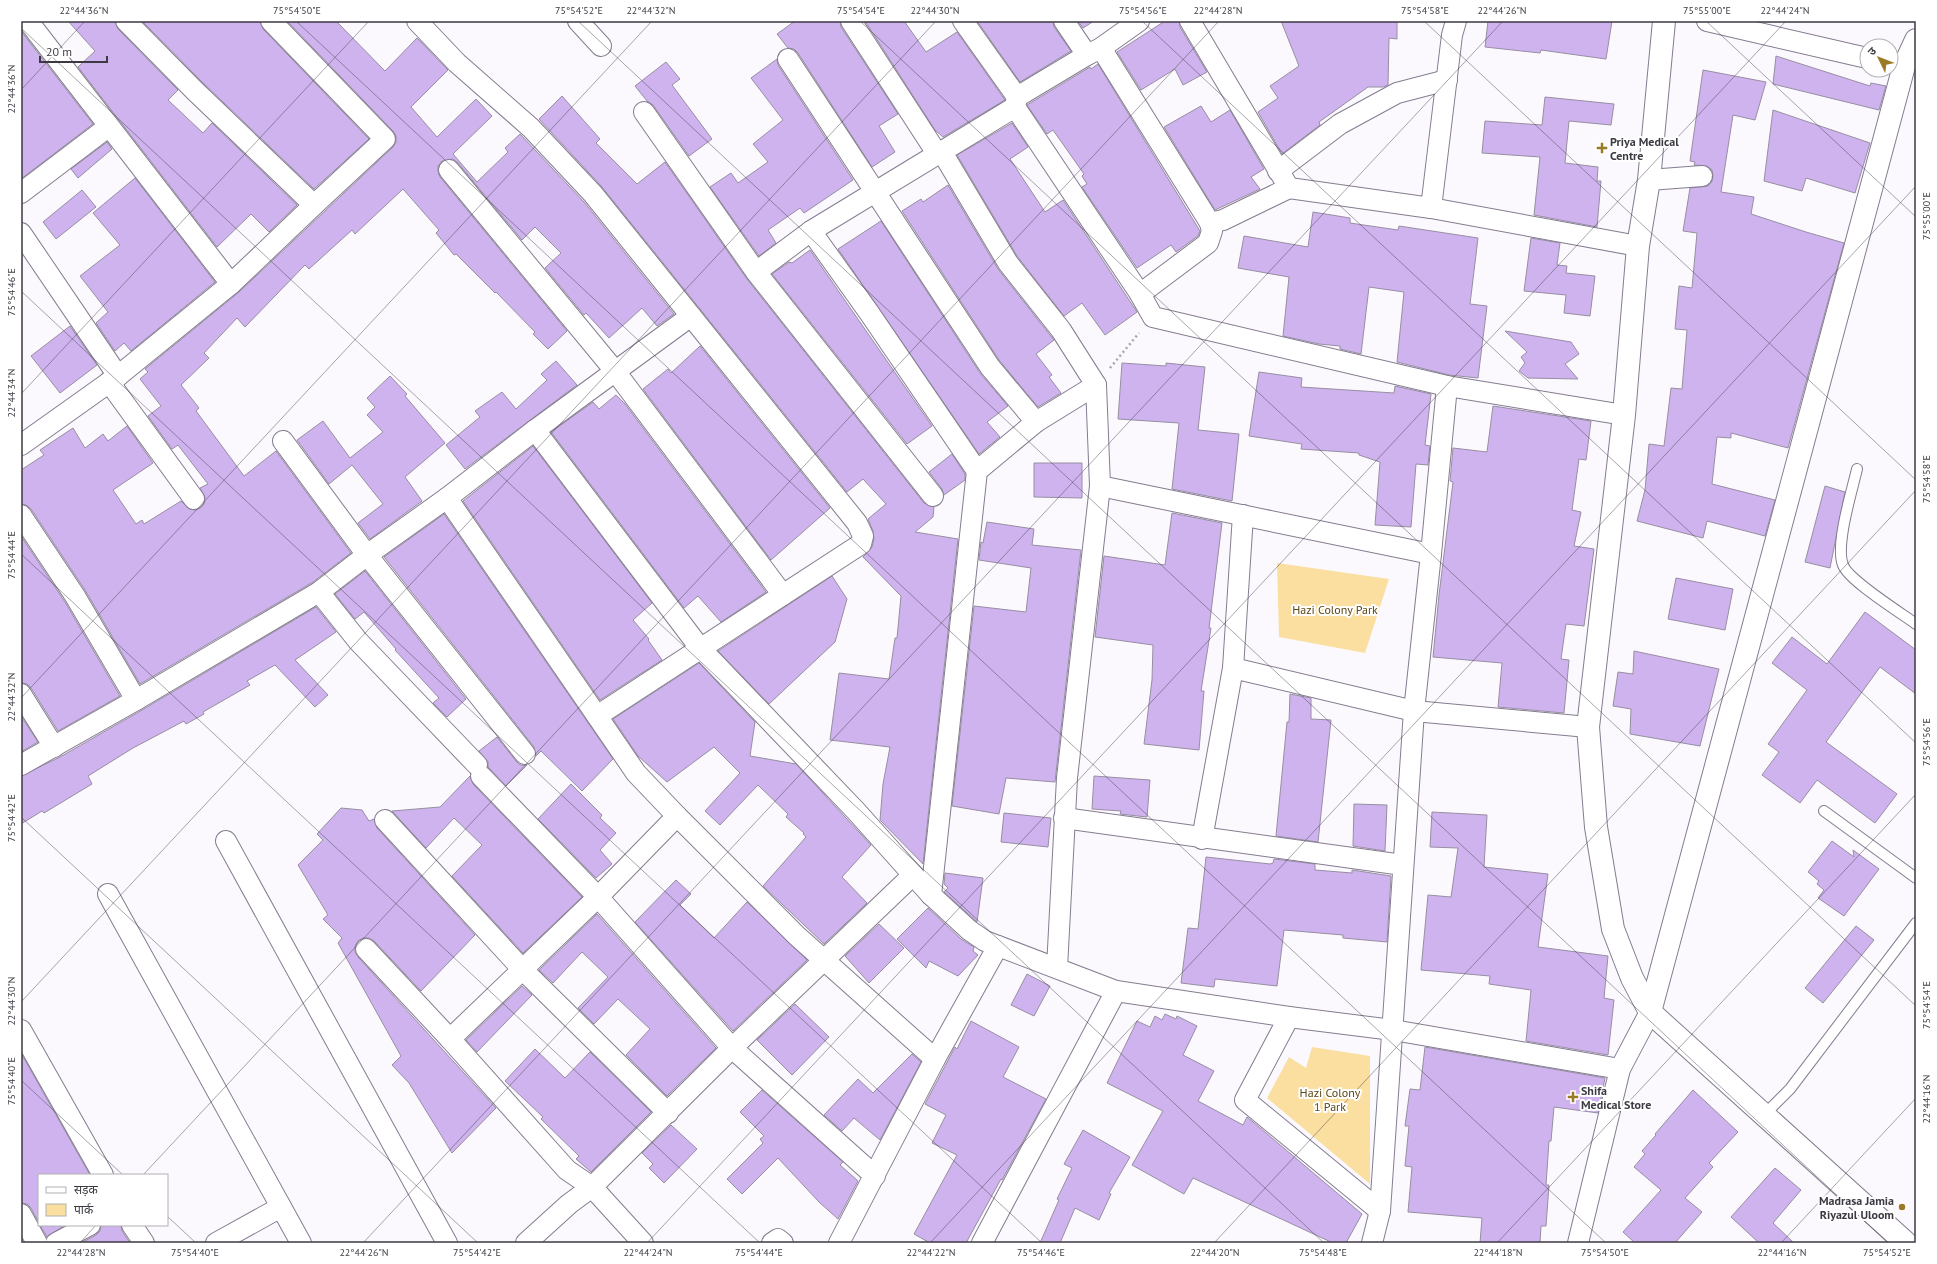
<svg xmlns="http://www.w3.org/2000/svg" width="1937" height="1264" font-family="'PT Sans','Noto Sans Devanagari',sans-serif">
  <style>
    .green { fill: #fbdfa1 }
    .building { fill: #cfb3ef; stroke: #978ea2 }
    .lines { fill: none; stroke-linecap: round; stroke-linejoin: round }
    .service-casing { stroke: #857c90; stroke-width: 12 }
    .minor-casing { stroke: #857c90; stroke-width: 22 }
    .tertiary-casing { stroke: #857c90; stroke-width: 24 }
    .secondary-casing { stroke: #857c90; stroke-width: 24 }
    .path { stroke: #a9a6ad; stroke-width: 2.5; stroke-dasharray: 2 3; stroke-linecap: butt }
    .service { stroke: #fff; stroke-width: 10 }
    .minor { stroke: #fff; stroke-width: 20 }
    .tertiary { stroke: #fff; stroke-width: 22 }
    .secondary { stroke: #fff; stroke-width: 22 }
    .ticks { fill: none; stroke: #3d3942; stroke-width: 1; stroke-opacity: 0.45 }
    .poi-dot { fill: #9b7a25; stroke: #fff; stroke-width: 1.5 }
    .labels { text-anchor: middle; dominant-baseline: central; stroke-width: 4; stroke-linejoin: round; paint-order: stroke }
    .poi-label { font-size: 12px; font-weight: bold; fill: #3d3942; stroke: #fff; text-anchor: start }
    .park-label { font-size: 12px; fill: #5b4715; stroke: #fff }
    .neatline { fill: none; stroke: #3d3942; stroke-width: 1.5 }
    .ticks-label { font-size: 10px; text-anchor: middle; fill: #3d3942 }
  </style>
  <rect width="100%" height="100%" fill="#fbf9fe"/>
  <g class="green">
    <polygon points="1277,563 1389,579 1365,653 1279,637"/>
    <polygon points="1312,1047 1370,1056 1370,1184 1267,1098 1289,1057 1306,1068"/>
  </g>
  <g class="building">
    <polygon points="68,21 115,21 118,29 178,90 168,100 203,133 212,123 297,205 269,232 251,214 217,247 78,67 95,51"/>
    <polygon points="142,21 260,21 263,29 369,139 314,189 202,82"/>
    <polygon points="287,21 336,21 385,71 417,38 448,70 411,107 437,137 476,99 492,116 453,154 477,182 508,152 505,148 520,134 584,202 674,314 657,326 642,308 609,338 586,313 584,315 545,268 561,253 535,227 522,240 458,163 453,159 442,161 438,166 438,172 440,177 567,331 548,349 533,334 535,332 496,292 495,293 456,254 454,255 436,233 439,230 403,189 355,234 352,230 309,269 305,265 245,327 237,318 204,353 209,358 181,385 199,408 196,411 244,476 276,451 351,553 313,582 140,684 85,590 31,509 26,505 21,504 21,470 44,455 40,450 73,428 85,448 103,434 108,441 127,426 153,463 113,490 136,524 142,520 144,524 181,501 189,509 195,510 200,508 204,504 205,497 200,488 208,484 178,445 172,449 148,416 161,406 140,379 148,372 145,369 239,292 393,147 396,142 396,136 393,131"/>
    <polygon points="795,21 840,21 841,27 898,114 879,126 895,152 872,167 798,53 794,49 788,48 777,34"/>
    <polygon points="865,21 904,21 926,52 957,32 1005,100 943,137 935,130"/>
    <polygon points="977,21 1053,21 1054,27 1071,51 1020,82"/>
    <polygon points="1078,21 1094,21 1083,28"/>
    <polygon points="1165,21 1179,21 1180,27 1207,72 1183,85 1175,69 1141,90 1117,52"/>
    <polygon points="1281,21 1397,21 1397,39 1389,38 1388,85 1383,87 1368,87 1319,122 1320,125 1282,154 1258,112 1278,98 1270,86 1299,66"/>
    <polygon points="1488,21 1612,21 1606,59 1541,50 1540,53 1485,47"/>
    <polygon points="21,31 93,124 21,179"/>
    <polygon points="1776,56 1870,86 1871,83 1886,86 1879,110 1773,84"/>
    <polygon points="777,59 778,65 853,180 804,213 800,208 768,230 776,243 759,256 710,187 731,173 738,183 768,162 753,144 783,120 751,78"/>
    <polygon points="666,62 680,79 672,85 712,139 689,156 653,105 647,101 635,86"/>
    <polygon points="1098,64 1200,231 1198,236 1176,252 1171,245 1137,268 1082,187 1087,184 1082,176 1084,174 1053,130 1047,134 1027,105 1090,67 1091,69"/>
    <polygon points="1703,70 1766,82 1755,120 1733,115 1721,192 1754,197 1751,214 1806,232 1844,243 1788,448 1731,433 1731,438 1717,437 1712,484 1775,500 1765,536 1707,521 1703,538 1637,521 1645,490 1649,444 1664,446 1671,388 1682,389 1687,330 1675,329 1679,286 1692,288 1697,233 1683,231 1690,188 1708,186 1712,181 1713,176 1712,170 1707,166 1694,165 1695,162 1690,161"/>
    <polygon points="562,96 600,139 596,143 637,184 665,162 747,279 924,503 934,507 933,517 915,532 958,539 923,864 880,820 883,784 890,747 830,740 839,673 889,679 895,638 897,638 901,596 863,557 872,547 874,539 873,531 868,519 886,504 863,479 847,492 602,187 539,119"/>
    <polygon points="1545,97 1614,104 1611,125 1569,121 1565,163 1598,167 1597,181 1601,181 1597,227 1534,215 1540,157 1482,153 1485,121 1542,125"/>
    <polygon points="1201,106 1211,122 1230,110 1264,169 1251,177 1260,189 1215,210 1164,127"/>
    <polygon points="1773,110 1870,143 1855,193 1806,178 1802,191 1764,181"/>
    <polygon points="1012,123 1028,147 1010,159 1045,212 1063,200 1137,312 1105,335 1082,303 1064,316 1017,256 957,155"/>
    <polygon points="107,142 112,149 78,178 71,169"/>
    <polygon points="135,178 215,282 131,351 124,343 115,351 96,323 108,312 80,276 120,245 93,213"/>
    <polygon points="948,185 998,269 1054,340 1036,354 1052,375 1049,377 1061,393 1038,407 999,360 902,211 921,199 923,202"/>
    <polygon points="82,190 96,207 56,239 43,222"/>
    <polygon points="1313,212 1350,218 1350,223 1398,230 1399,226 1478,238 1470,304 1487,306 1478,378 1449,375 1397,362 1404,292 1369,287 1361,354 1340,349 1340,346 1319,344 1283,336 1289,277 1238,268 1244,236 1308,247"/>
    <polygon points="881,221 980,373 1008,406 987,422 1000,437 979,454 838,249"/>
    <polygon points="1531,238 1560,243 1557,265 1567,266 1566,273 1595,276 1590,316 1564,313 1566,295 1524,291"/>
    <polygon points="810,250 932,426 907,444 772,274 789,262 792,263"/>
    <polygon points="70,326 97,365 60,393 31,356"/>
    <polygon points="1505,331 1571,342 1579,354 1565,364 1578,379 1528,378 1519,371 1525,363 1521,357 1527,352"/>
    <polygon points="700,346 830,508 771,560 643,389 668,369 671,373"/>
    <polygon points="556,361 577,385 465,469 446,445 480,417 475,411 502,392 516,409 547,380 541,374"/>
    <polygon points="1122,363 1166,366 1166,363 1205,367 1198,430 1239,434 1232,501 1172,489 1179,423 1118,419"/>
    <polygon points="1259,372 1302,378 1301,387 1394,393 1395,386 1431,394 1425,445 1430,446 1428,465 1416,464 1411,527 1375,525 1380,462 1359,455 1359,453 1301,449 1302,444 1249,436"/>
    <polygon points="390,376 407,394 405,396 445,443 405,477 422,501 370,539 358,523 383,504 352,465 329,484 297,440 323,421 350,458 383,432 367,415 375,407 367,398"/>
    <polygon points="616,395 625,404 766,592 721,622 698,596 684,608 551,432 593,402 599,409"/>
    <polygon points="1493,406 1591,421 1586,460 1579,459 1572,510 1581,512 1574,546 1594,549 1584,626 1566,624 1561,659 1569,660 1564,713 1498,707 1502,663 1433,657 1439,595 1453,482 1450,481 1453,448 1487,452"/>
    <polygon points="533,446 652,603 633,620 649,639 648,640 662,660 600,700 463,501"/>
    <polygon points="952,454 965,474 965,480 944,495 942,489 929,472"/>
    <polygon points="1034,463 1082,463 1082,498 1034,497"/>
    <polygon points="1825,486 1845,492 1830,568 1805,562"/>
    <polygon points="1172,513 1222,523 1209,628 1211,628 1201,691 1204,691 1199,750 1144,744 1152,680 1153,645 1095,637 1104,556 1165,565"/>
    <polygon points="444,514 613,759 582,791 541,751 536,756 534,747 384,557"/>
    <polygon points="987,522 1034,529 1032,545 1081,550 1055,782 1006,778 999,814 952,806 974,606 1026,612 1031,568 979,560 981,542 983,543"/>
    <polygon points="21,536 65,602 120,696 58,731 31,688 27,684 21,683"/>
    <polygon points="365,571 466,699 447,717 433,703 439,698 395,650 396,649 364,612 355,619 335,594"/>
    <polygon points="832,576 847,599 835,642 769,704 718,651"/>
    <polygon points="1676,578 1733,589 1725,630 1668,619"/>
    <polygon points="316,607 336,632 295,660 328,695 315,707 275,665 247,681 250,685 203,712 204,714 186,724 184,721 133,748 88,776 92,784 44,813 42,811 21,824 21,776 60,757 142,710"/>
    <polygon points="1865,612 1916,650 1916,694 1880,667 1826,742 1897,794 1875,823 1817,780 1800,803 1762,775 1779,752 1768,744 1807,690 1772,663 1792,637 1827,664"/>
    <polygon points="1634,651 1719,669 1700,746 1630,734 1631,709 1613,706 1618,672 1633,674"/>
    <polygon points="699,663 755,722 750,756 796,764 871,845 842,877 867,903 824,944 763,886 806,837 803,834 804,833 786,817 788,814 758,785 720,825 705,811 740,773 714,747 667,782 638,756 613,719"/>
    <polygon points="1290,694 1311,698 1311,719 1331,720 1318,842 1276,836 1287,722 1289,722"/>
    <polygon points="21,716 38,742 21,752"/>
    <polygon points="497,737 516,761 520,765 527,765 506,786 488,767 488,762 479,751"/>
    <polygon points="470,776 473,784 582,897 523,953 452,876 482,845 454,818 426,848 392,811 440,807"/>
    <polygon points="1094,776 1150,780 1147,817 1120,814 1121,811 1092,809"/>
    <polygon points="571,784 602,815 600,818 616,833 600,850 612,864 596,878 538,819"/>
    <polygon points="1354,804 1387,805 1385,851 1353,846"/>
    <polygon points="341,808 362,810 369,821 374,819 377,828 475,935 421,991 374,941 369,938 363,938 358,941 355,946 355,952 358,957 496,1108 452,1153 409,1083 392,1065 401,1056 338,943 342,938 323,919 328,915 298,865 323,840 317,834"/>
    <polygon points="1432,812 1487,815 1484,867 1548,874 1538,947 1608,956 1604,998 1614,1000 1608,1055 1526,1041 1531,990 1489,984 1490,976 1421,970 1428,895 1451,897 1458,848 1430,847"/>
    <polygon points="1004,813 1051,818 1048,847 1001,842"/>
    <polygon points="1832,841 1854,857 1853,850 1879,869 1844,916 1818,898 1824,890 1817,884 1819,881 1808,872"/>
    <polygon points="1206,857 1270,864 1273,863 1274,859 1315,864 1315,870 1352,873 1352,870 1391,876 1387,942 1343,938 1343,935 1284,930 1277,986 1215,979 1214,987 1181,983 1188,928 1198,929"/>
    <polygon points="945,873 983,878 977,922 944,892 948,888 944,884"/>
    <polygon points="676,880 691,894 680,905 714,938 747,902 807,960 733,1031 635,922"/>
    <polygon points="928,908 961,939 974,947 973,951 978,955 958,976 929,961 926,968 897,939"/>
    <polygon points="597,914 716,1048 667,1096 626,1055 650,1029 618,999 594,1024 578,1008 608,977 582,952 553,983 539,970"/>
    <polygon points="879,924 904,948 869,983 845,956"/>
    <polygon points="1856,926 1874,940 1823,1003 1805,988"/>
    <polygon points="1027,974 1050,986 1034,1016 1011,1005"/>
    <polygon points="522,986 532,995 477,1052 466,1040"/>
    <polygon points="795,1004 829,1037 792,1075 757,1040"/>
    <polygon points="1165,1014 1176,1019 1177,1016 1197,1026 1183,1055 1214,1071 1198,1101 1243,1125 1247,1117 1362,1214 1346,1243 1333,1243 1193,1178 1184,1194 1132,1165 1163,1111 1107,1083 1137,1021 1150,1027 1155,1016 1162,1020"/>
    <polygon points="971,1021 1019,1047 1003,1077 1046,1099 1002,1180 1001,1179 966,1243 930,1243 914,1234 957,1155 932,1143 946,1115 925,1104 955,1047 957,1049"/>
    <polygon points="1425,1047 1605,1078 1598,1113 1554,1107 1551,1141 1549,1141 1546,1185 1549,1185 1546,1226 1541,1226 1540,1243 1480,1243 1482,1218 1408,1212 1412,1167 1405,1166 1409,1126 1405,1126 1410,1089 1420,1090"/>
    <polygon points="535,1049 565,1078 590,1052 651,1112 591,1172 576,1159 579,1156 541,1119 543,1117 505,1081"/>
    <polygon points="21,1053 90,1175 39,1175 39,1223 31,1208 27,1204 21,1203"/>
    <polygon points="912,1054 921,1062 880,1140 854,1118 842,1131 824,1115 858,1079 873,1093"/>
    <polygon points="762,1090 843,1162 840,1165 858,1181 838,1219 819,1202 778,1158 742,1194 727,1179 763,1143 760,1139 764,1136 740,1112"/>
    <polygon points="1693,1090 1738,1132 1709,1163 1713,1167 1685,1198 1702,1212 1675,1243 1635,1243 1623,1232 1661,1190 1634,1167 1645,1154 1642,1151 1656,1135 1655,1134"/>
    <polygon points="671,1125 697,1149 664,1183 649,1168 653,1164 642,1153"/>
    <polygon points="1083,1130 1130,1157 1109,1193 1111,1194 1099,1220 1075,1208 1060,1243 1040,1243 1059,1200 1057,1199 1072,1168 1064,1164"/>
    <polygon points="1775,1168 1801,1190 1773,1223 1794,1243 1759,1243 1731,1217"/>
    <polygon points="40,1225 65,1225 47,1237"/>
    <polygon points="101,1225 121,1225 122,1231 130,1243 81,1243 96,1235 100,1231"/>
  </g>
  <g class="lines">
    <defs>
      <g id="service">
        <path d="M 1857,469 C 1852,491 1835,545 1843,565 C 1848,580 1901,613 1916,624"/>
        <polyline points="1824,811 1916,878"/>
        <polyline points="1763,1116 1790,1089 1916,923"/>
      </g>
      <g id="minor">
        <polyline points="28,21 231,284"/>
        <polyline points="271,21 385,139 314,205"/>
        <polyline points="417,21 457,63 531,128 593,194 691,316 535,430 700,648 856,811 931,895 969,930 985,941 1116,991 1289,1017 1393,1030 1620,1069"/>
        <polyline points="578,21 601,46"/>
        <polyline points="851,21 938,155"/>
        <polyline points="963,21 1017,97"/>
        <polyline points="1064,21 1087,55 1101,48 1139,21"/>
        <polyline points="1190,21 1289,188 1431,208 1638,246"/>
        <polyline points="1707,21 1867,58"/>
        <polyline points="1101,48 1210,223 1223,220 1289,188"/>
        <polyline points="788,59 990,367 1036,422"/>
        <polyline points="1015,107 1140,294 1153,317 1447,386 1624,415"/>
        <polyline points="644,112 756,272"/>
        <polyline points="942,152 1008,263 1061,330 1096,385 1100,486 1431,554"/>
        <polyline points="449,170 615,371 783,595"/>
        <polyline points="1278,171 1340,124 1397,93 1447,80"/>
        <polyline points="1649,180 1702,176"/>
        <polyline points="21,193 108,127"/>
        <polyline points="1431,208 1452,35 1456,21"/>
        <polyline points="811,231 870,314 977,471"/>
        <polyline points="21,233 118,376"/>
        <polyline points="1140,294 1208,243 1212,231 1210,223"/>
        <polyline points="109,382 194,499"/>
        <polyline points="535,430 447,498 597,716 861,544 863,536 857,523 691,316"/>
        <polyline points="283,441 367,555 525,754"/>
        <polyline points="21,445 118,376 231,284 314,205 194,90 126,21"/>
        <polyline points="933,496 756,272 811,231 1015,107 1017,97 1087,55"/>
        <polyline points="21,515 75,596 136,700"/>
        <polyline points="319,592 358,641 477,765"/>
        <polyline points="1233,668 1414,711 1588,727"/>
        <polyline points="21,694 54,747"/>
        <polyline points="597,716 636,773 677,816 797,936 935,1059"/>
        <polyline points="21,765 136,700 319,592 367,555 447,498"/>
        <polyline points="481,776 598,897 732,1048 875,1176"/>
        <polyline points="1064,818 1403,865"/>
        <polyline points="385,820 523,970 668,1113"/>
        <polyline points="1202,839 1233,668 1243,515"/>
        <polyline points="226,841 447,1243"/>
        <polyline points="108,894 301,1243"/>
        <polyline points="931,895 977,471 1036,422 1096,385"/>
        <polyline points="366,949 450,1039 598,897 677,816"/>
        <polyline points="1057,968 1067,778 1100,486"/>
        <polyline points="1289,1017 1245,1100 1380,1211"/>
        <polyline points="21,1030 103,1175"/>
        <polyline points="450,1039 567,1170 592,1187 643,1243"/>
        <polyline points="21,1214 37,1243"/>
        <polyline points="132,1225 144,1243"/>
        <polyline points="56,1243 90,1225"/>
        <polyline points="216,1243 281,1207"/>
        <polyline points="526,1243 569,1204 592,1187 732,1048 913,875"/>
        <polyline points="772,1243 778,1239 783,1243"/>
        <polyline points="839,1243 935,1059 998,946"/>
        <polyline points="982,1243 1116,991"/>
        <polyline points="1372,1243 1380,1211 1414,711 1431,554 1447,386"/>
        <polyline points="1578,1243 1620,1069 1650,1012"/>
      </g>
      <polyline id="tertiary" points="1650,1012 1904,66 1916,40"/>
      <polyline id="secondary" points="1664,21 1649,180 1638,246 1624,415 1588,727 1596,827 1613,929 1632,978 1650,1012 1906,1243"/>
    </defs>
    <use href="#service" class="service-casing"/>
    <use href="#minor" class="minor-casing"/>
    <use href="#tertiary" class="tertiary-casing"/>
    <use href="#secondary" class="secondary-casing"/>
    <polyline class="path" points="1110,368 1139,333"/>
    <use href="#service" class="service"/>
    <use href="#minor" class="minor"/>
    <use href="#tertiary" class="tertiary"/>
    <use href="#secondary" class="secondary"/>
  </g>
  <path class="ticks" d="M 296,21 L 1606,1243M 578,21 L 1888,1243M 860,21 L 1916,1006M 1142,21 L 1916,743M 1424,21 L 1916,480M 1706,21 L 1916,217M 21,28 L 1324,1243M 21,90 L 85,21M 21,291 L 1042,1243M 21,394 L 369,21M 21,554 L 760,1243M 21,698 L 652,21M 21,817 L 478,1243M 21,1002 L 936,21M 21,1080 L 123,1175M 143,1175 L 1219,21M 167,1216 L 196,1243M 80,1243 L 96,1225M 363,1243 L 1503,21M 647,1243 L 1786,21M 930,1243 L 1916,186M 1214,1243 L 1916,490M 1497,1243 L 1916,794M 1781,1243 L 1916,1098"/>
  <g class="poi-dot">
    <path d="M1600 142h4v4h4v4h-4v4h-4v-4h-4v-4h4z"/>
    <path d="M1571 1091h4v4h4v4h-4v4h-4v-4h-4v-4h4z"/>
    <circle cx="1902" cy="1207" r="4"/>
  </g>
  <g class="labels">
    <g class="poi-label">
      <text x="1610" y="141">Priya Medical<tspan x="1610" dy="14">Centre</tspan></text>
      <text x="1581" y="1090">Shifa<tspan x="1581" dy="14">Medical Store</tspan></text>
      <text x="1894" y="1200" text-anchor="end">Madrasa Jamia<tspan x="1894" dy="14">Riyazul Uloom</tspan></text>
    </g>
    <g class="park-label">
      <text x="1335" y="609">Hazi Colony Park</text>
      <text x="1330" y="1092">Hazi Colony<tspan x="1330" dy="14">1 Park</tspan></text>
    </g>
  </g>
  <rect width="1937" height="1264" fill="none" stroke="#ffffff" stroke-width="44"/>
  <rect x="38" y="1174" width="130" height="52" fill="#ffffff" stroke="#b1b0b3"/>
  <rect x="46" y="1187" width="20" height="6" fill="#ffffff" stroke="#b1b0b3"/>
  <text x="74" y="1194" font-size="12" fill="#3d3942">सड़क</text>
  <rect x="46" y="1204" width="20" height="12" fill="#fbdfa1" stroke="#b1b0b3"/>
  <text x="74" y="1214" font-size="12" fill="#3d3942">पार्क</text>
  <g transform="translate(1879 58) rotate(313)"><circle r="19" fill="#ffffff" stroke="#b1b0b3"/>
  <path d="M0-3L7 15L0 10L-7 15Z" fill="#9b7a25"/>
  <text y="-6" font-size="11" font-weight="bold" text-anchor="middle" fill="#3d3942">उ</text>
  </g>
  <path d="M40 56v6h67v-6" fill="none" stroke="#3d3942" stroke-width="2"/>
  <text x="46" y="56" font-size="12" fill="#3d3942" stroke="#ffffff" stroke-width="3" paint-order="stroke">20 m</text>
  <rect x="22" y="22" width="1893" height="1220" class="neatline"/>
  <g class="ticks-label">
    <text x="84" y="14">22°44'36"N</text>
    <text x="297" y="14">75°54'50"E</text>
    <text x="579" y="14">75°54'52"E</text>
    <text x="651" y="14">22°44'32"N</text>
    <text x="861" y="14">75°54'54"E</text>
    <text x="935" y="14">22°44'30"N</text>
    <text x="1143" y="14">75°54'56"E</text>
    <text x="1218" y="14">22°44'28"N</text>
    <text x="1425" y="14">75°54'58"E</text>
    <text x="1502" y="14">22°44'26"N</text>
    <text x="1707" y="14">75°55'00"E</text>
    <text x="1785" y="14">22°44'24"N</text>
    <text transform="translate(11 89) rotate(-90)" y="4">22°44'36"N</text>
    <text transform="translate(1926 216) rotate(-90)" y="4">75°55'00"E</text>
    <text transform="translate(11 292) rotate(-90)" y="4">75°54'46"E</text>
    <text transform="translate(11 393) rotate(-90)" y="4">22°44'34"N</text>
    <text transform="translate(1926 479) rotate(-90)" y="4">75°54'58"E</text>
    <text transform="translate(11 555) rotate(-90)" y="4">75°54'44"E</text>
    <text transform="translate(11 697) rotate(-90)" y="4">22°44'32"N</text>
    <text transform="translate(1926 742) rotate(-90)" y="4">75°54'56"E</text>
    <text transform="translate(11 818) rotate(-90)" y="4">75°54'42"E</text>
    <text transform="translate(11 1001) rotate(-90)" y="4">22°44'30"N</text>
    <text transform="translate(1926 1005) rotate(-90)" y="4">75°54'54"E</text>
    <text transform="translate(11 1081) rotate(-90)" y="4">75°54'40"E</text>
    <text transform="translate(1926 1099) rotate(-90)" y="4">22°44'16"N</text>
    <text x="81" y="1256">22°44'28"N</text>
    <text x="195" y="1256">75°54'40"E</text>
    <text x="364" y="1256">22°44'26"N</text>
    <text x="477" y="1256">75°54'42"E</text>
    <text x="648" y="1256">22°44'24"N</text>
    <text x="759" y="1256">75°54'44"E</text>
    <text x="931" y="1256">22°44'22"N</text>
    <text x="1041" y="1256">75°54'46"E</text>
    <text x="1215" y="1256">22°44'20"N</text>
    <text x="1323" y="1256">75°54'48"E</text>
    <text x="1498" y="1256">22°44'18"N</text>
    <text x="1605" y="1256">75°54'50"E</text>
    <text x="1782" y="1256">22°44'16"N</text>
    <text x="1887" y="1256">75°54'52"E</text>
  </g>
</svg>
